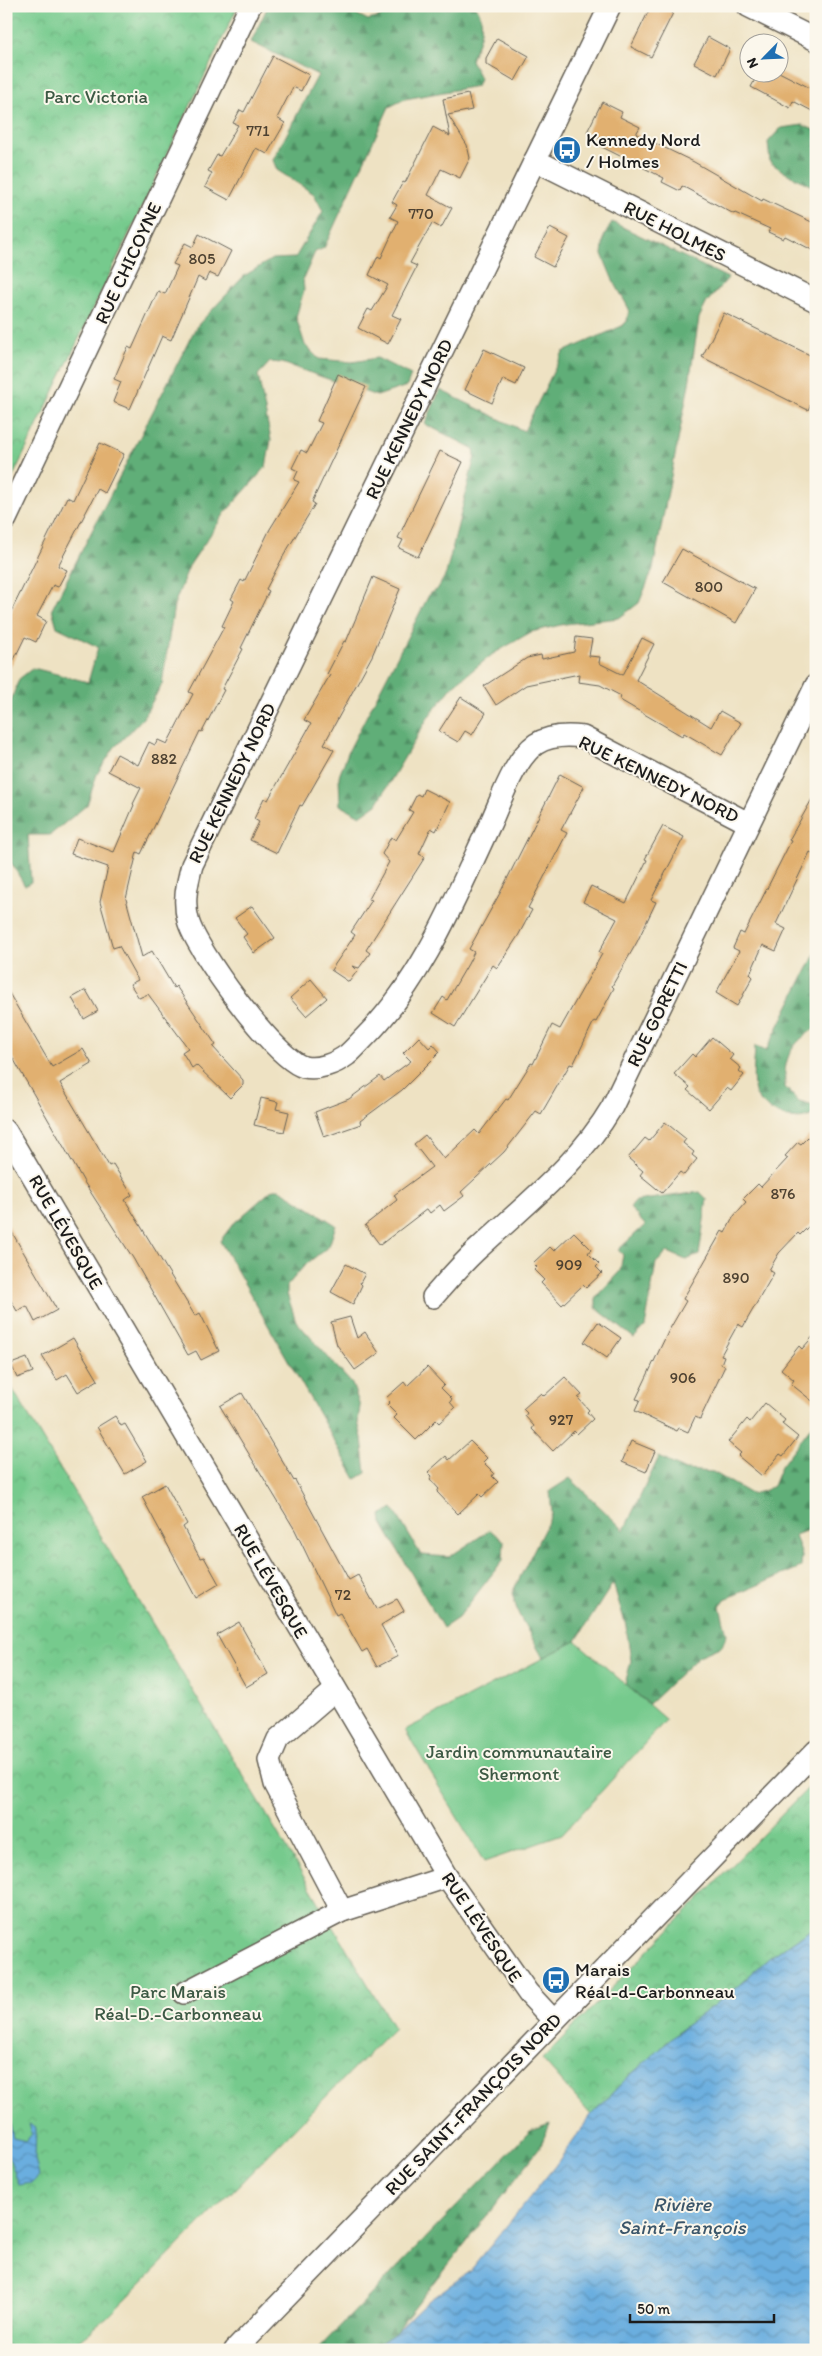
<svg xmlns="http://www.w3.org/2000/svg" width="822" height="2356" font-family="Itim,sans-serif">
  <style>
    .forest { fill: url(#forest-firs); stroke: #3e654a }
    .park { fill: url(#park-crowns); stroke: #497354 }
    .garden { fill: #76ca8d; stroke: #497354 }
    .water { fill: url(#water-waves); stroke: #43657e }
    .building { fill: #e1b070 }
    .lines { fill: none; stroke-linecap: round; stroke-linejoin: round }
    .minor-casing { stroke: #666156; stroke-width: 24 }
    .minor { stroke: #fff; stroke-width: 21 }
    .labels { text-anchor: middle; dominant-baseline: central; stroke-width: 4; stroke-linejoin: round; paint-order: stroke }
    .number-label { font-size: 16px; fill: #4d4131 }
    .park-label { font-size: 19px; fill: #3c5944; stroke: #fbf7ec }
    .poi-label { font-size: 19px; fill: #1c1c1c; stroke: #fbf7ec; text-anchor: start }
    .street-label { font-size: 19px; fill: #1c1c1c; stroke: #fbf7ec }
    .water-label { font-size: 20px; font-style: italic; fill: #3b566a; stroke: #fbf7ec }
  </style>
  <defs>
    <pattern id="forest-firs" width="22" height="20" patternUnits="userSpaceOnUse" patternTransform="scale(1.25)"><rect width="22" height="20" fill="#60ae78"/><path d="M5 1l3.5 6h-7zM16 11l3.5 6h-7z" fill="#4e8d62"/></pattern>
    <pattern id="park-crowns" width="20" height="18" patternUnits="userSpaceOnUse" patternTransform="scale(1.25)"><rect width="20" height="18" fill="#76ca8d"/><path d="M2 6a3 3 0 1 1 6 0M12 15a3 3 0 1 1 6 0" fill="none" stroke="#66ad79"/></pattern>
    <pattern id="water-waves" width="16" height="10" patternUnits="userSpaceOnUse" patternTransform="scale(1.25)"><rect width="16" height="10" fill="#6aaedf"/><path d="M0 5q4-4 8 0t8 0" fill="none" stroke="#568db4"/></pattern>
  </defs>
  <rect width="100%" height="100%" fill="#fbf7ec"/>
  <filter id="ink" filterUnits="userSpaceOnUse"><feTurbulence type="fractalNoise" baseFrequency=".02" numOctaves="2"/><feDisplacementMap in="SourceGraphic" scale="10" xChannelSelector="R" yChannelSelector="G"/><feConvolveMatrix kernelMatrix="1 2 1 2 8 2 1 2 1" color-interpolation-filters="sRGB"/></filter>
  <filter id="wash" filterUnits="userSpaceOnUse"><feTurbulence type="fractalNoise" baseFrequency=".0096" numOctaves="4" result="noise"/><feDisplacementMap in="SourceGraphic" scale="20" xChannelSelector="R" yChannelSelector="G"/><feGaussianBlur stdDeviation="1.12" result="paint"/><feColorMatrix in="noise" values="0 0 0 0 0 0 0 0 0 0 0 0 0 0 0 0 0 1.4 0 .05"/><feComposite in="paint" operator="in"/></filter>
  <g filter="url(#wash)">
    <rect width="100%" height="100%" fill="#eee2c3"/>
    <g class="forest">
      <path d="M 268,6 L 341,6 L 368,20 L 380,17 L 390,6 L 476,6 C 488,25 478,41 471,60 L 480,78 L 477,86 L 405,99 L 389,107 L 324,248 L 315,252 L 303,279 L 304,290 L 296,317 L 305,345 L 319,359 L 352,362 L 377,358 L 411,375 L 407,386 L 377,396 L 282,363 L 270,362 L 258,375 L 271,440 L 266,467 L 225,513 L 189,566 L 174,605 L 162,684 L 143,718 L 114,748 L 97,774 L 87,805 L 50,835 L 28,835 L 31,882 L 25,886 L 6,854 L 6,714 L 19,679 L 33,668 L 88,682 L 98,647 L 57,627 L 52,609 L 196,327 L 244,276 L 272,259 L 295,258 L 323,211 L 314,194 L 277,170 L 273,160 L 318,75 L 251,42 Z"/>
      <polygon points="803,125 816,131 816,188 784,172 770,162 768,142 781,128"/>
      <polygon points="612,222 728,278 707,302 699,318 689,384 653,569 639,603 619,618 565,624 531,632 493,654 454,685 429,716 377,804 360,816 340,805 339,776 349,750 430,593 437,590 446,574 475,456 474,449 425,424 440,390 524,431 563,352 622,326 627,321 629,309 612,278 602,254 604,237"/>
      <path d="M 816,952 L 816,1028 C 791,1043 783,1058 785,1087 L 799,1102 L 814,1106 L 815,1113 C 800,1127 767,1113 757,1097 C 750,1084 755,1060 755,1046 L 766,1051 Z"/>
      <polygon points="273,1189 279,1189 336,1225 329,1246 304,1266 287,1286 287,1294 296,1321 352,1384 360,1406 358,1422 362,1438 366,1473 356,1479 220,1241 233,1224"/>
      <polygon points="700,1192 707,1199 699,1255 686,1260 668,1252 656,1263 645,1327 634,1338 596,1308 596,1297 620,1271 623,1255 618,1250 645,1225 630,1208 636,1201"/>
      <polygon points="816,1420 816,1527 795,1535 802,1556 801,1567 725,1599 720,1607 727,1634 722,1646 699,1656 649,1704 625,1684 631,1661 626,1626 613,1583 576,1641 543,1658 518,1613 512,1593 552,1514 550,1491 570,1478 624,1530 659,1457 685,1470 713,1472 751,1494 764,1491 773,1486 781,1466"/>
      <polygon points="393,1508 421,1555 449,1557 490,1530 504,1541 503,1560 458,1618 443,1628 382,1523 381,1515"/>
      <polygon points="550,2124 539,2149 394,2334 369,2350 317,2350 530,2131"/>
    </g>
    <g class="park">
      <polygon points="6,6 238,6 6,491"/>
      <polygon points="6,1378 394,2028 107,2318 66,2350 6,2350"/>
      <polygon points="816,1780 816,1926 769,1958 729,1994 680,2030 625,2080 591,2115 542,2059"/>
    </g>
    <polygon class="garden" points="576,1641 666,1720 562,1835 484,1862 405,1730"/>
    <g class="water">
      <polygon points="816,1926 814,2350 369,2350 394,2334 428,2301 470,2271 555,2166 591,2115 625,2080 680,2030 729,1994 769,1958"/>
      <polygon points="6,2123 10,2123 13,2138 26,2141 32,2134 29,2124 36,2128 35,2159 39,2176 32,2183 19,2185 10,2160 6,2157"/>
    </g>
    <g id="blocks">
      <g class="building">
        <polygon points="651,6 660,6 673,13 651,57 631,47"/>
        <polygon points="708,37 730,49 717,75 694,63"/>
        <polygon points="497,38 529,56 515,81 486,64 486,58"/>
        <polygon points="273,56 309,75 301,91 293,87 277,118 285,123 267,154 256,148 229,200 205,187 212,173 208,171 217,155 220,156 238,125 233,123 240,110 244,112"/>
        <polygon points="759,72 779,72 816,91 816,113 793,101 790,108 751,87"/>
        <polygon points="468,94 472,110 448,115 467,145 470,158 460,178 441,169 428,195 452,208 441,228 432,223 410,263 417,266 392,315 401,319 388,344 358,328 368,309 372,311 388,285 369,275 378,256 381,258 398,221 390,217 397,205 392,202 403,182 405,183 433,127 450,136 443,99"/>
        <polygon points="602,102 622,112 620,117 640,127 636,134 694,162 762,201 763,199 816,224 816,252 785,236 783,239 768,232 770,229 735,213 734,214 682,186 680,191 662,182 664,178 598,145 601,139 587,132"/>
        <polygon points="550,228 569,238 553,267 534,257"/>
        <polygon points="199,234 231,251 218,277 209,273 205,281 198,277 171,340 162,336 130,409 113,402 121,382 114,379 128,347 132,349 158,291 165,294 178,266 173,264 185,243 193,247"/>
        <polygon points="724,313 816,358 816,393 808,410 702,357"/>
        <polygon points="484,349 524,368 516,385 503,379 492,403 465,390"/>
        <polygon points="338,374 366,387 312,502 315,504 284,555 266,589 269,591 241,648 243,649 222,689 224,690 202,732 200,731 141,854 137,852 126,899 142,957 152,951 174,988 176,986 216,1045 213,1047 243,1080 243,1085 230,1098 196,1065 192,1068 182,1052 188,1048 148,994 139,998 130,984 138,980 119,946 113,948 100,902 108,867 71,854 77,838 114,852 134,805 133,804 141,788 108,771 117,754 138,765 149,742 155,745 158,740 167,744 193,694 189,692 224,627 222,626 234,601 231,599 241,580 244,582 270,529 299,482 294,480 298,471 292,468 301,450 307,453 322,423 317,421"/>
        <polygon points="100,443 124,454 105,493 98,489 58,566 67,570 58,587 53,585 37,616 46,621 36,642 25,637 6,676 6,622 67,497 73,500"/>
        <polygon points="440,451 463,462 418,557 399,548 403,540 398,538"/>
        <polygon points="682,549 755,589 736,623 663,582"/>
        <polygon points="373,577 400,589 372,656 324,744 334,750 302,806 300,805 277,853 250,840 259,822 254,819 264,798 268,800 311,724 304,720 330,675 327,674 344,641 346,642"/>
        <polygon points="576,637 592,639 589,656 600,657 599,663 623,675 642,638 654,644 636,680 711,727 720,711 741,723 722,755 684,733 682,736 620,700 621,696 600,685 578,682 579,674 526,685 496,705 484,686 527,658 541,655 542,659 574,652"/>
        <polygon points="461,697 486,713 472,735 465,731 458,742 439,731"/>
        <polygon points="560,774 584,787 561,830 567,833 528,908 532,910 518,936 497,968 493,965 455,1027 433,1013 443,997 447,1000 468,964 474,952 469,949 500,893"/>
        <polygon points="424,789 450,802 436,831 431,828 419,854 425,857 366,950 370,953 359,968 352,966 357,971 349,982 331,970 355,935 351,932 372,900 369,899 389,862 382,854 391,837 396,840 413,812 409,810 417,794 421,796"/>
        <polygon points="816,792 816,855 810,852 776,924 786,929 776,951 763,945 750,974 753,977 737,1006 716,993 739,951 733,948 740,932 744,934 791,841 789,840"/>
        <polygon points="663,826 684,837 651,900 656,902 637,942 612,986 614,988 596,1022 594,1021 573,1065 570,1064 541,1114 536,1111 504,1152 461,1192 464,1196 444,1211 440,1205 430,1213 427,1209 380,1245 365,1225 397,1200 394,1195 432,1167 414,1144 425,1135 444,1159 475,1130 479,1134 506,1099 508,1100 531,1063 533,1064 552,1025 560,1029 602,954 599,952 617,919 583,902 591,886 626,903 647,860 645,859"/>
        <polygon points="252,906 275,938 254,953 243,937 247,934 235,918"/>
        <polygon points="311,979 327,998 306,1016 290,998"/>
        <polygon points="6,988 52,1067 83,1049 92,1064 60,1083 109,1166 113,1164 132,1195 125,1200 195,1316 200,1313 219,1351 201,1360 196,1351 188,1355 133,1258 84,1182 6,1046"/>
        <polygon points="86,990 98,1011 84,1019 72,998"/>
        <polygon points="419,1037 429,1048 433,1044 440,1052 402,1090 360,1121 361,1124 324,1137 315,1112 349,1099 380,1076 384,1081 411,1061 403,1053"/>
        <polygon points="712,1037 733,1055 730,1059 741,1068 739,1071 744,1075 731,1091 727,1088 709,1109 687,1090 690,1087 674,1074 692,1054 695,1057"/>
        <polygon points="261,1098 278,1102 276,1109 289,1112 284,1132 254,1125"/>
        <polygon points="665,1122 686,1139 683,1143 694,1152 692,1155 697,1159 684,1175 680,1172 662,1193 640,1175 643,1171 628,1158 645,1138 649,1141"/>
        <polygon points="816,1129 816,1219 800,1235 798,1233 779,1253 769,1270 774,1273 748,1318 743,1327 738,1324 721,1355 724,1356 721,1364 725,1366 700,1419 695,1417 688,1432 679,1428 677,1431 635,1411 640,1400 636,1399 668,1332 686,1301 683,1299 722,1231 725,1233 734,1216 746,1202 743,1199 758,1184 761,1187 788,1158 785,1156 798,1142 801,1144"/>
        <polygon points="6,1222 57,1310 35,1322 27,1306 17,1311 6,1292"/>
        <polygon points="574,1232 591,1249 588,1253 599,1264 596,1267 602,1273 586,1288 583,1285 562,1305 541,1283 544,1280 534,1270 537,1267 533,1263 550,1247 554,1251"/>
        <polygon points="346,1264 365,1274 360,1283 362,1285 353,1304 331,1292"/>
        <polygon points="350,1317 357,1338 365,1332 379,1353 355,1370 337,1345 331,1322"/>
        <polygon points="598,1322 621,1338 607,1358 584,1342"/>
        <polygon points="816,1333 816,1404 791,1384 794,1380 781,1369 799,1346 802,1349"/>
        <polygon points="73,1338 98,1380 78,1392 67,1374 57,1380 42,1356"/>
        <polygon points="27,1358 33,1372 17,1378 11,1364"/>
        <polygon points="427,1367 444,1385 441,1388 452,1399 450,1402 455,1408 439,1423 436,1420 416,1440 394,1418 397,1415 387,1405 390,1402 386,1398 404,1382 407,1386"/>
        <polygon points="565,1377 582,1395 578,1398 589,1410 587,1412 593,1419 577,1434 574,1431 553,1451 532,1429 534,1426 525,1416 527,1413 523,1409 541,1393 544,1396"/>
        <polygon points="242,1393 294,1481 295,1480 349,1580 358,1575 377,1609 397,1599 404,1611 381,1625 398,1656 377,1667 367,1649 362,1652 340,1613 336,1615 295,1530 220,1406"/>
        <polygon points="765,1403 785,1420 782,1424 798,1437 783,1456 780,1454 762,1476 738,1456 741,1453 728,1442 747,1419 750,1422"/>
        <polygon points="115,1416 121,1426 125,1424 147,1461 125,1474 97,1427"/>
        <polygon points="470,1441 487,1458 483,1462 494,1473 492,1476 498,1482 482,1497 479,1494 458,1514 437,1492 439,1489 430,1479 432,1476 428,1472 446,1456 449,1460"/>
        <polygon points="631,1441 655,1451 646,1472 622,1462"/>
        <polygon points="165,1484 187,1524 183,1527 200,1558 204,1557 219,1584 196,1598 142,1497"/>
        <polygon points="239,1622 268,1674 246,1687 217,1635"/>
      </g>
    </g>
  </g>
  <g filter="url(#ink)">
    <use href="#blocks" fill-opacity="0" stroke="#666156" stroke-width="1"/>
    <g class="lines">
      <defs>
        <g id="minor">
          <path d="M 610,6 L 192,865 C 187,884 183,901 188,920 C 195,949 276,1060 304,1067 C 318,1070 335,1064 347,1055 C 353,1050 359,1043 365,1037 C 424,978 456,896 491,822 C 501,800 515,758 536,744 C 550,735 567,735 583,737 L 748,823"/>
          <polyline points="748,6 816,40"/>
          <polyline points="535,160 816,301"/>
          <polyline points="6,519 250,6"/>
          <polyline points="6,1131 447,1877 528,1993 553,2020"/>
          <path d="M 433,1297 C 448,1280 463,1262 480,1247 C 527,1203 579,1163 612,1107 L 816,685"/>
          <polyline points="335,1690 278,1739 269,1760 275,1784 342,1911"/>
          <polyline points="184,1993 342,1911 447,1877"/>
          <polyline points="235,2350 816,1751"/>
        </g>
      </defs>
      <use href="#minor" class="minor-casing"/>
      <use href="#minor" class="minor"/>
    </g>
  </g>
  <defs>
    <symbol id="bus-disc" viewBox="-11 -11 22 22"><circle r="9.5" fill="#1f6fb2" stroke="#fbf7ec"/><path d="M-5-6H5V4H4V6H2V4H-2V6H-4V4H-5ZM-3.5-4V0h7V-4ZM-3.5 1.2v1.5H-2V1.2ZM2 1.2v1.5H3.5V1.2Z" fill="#fff"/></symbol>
  </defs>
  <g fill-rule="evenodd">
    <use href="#bus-disc" x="551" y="134" width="32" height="32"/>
    <use href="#bus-disc" x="540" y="1964" width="32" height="32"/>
  </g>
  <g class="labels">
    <g class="number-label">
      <text x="258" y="130">771</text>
      <text x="421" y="213">770</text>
      <text x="202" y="258">805</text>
      <text x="709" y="586">800</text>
      <text x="164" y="758">882</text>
      <text x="783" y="1193">876</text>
      <text x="569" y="1264">909</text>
      <text x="736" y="1277">890</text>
      <text x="683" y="1377">906</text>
      <text x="561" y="1419">927</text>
      <text x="343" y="1594">72</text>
    </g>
    <g class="park-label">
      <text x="96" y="96">Parc Victoria</text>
      <text x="519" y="1751">Jardin communautaire<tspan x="519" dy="22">Shermont</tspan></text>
      <text x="178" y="1991">Parc Marais<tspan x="178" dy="22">Réal-D.-Carbonneau</tspan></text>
    </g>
    <g class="poi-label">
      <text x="586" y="139">Kennedy Nord<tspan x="586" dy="22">/ Holmes</tspan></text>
      <text x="575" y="1969">Marais<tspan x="575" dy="22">Réal-d-Carbonneau</tspan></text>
    </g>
    <g class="street-label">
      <text transform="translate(675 231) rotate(27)">RUE HOLMES</text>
      <text transform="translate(128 263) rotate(-65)">RUE CHICOYNE</text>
      <text transform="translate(409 419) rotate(-64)">RUE KENNEDY NORD</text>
      <text transform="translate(659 779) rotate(26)">RUE KENNEDY NORD</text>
      <text transform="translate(232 783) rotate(-64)">RUE KENNEDY NORD</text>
      <text transform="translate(657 1014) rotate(-64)">RUE GORETTI</text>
      <text transform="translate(66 1232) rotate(60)">RUE LÉVESQUE</text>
      <text transform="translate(271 1581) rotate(60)">RUE LÉVESQUE</text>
      <text transform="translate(482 1927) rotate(56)">RUE LÉVESQUE</text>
      <text transform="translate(473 2104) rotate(-46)">RUE SAINT-FRANÇOIS NORD</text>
    </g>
    <g class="water-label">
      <text x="682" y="2204">Rivière<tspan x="682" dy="23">Saint-François</tspan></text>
    </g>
  </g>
  <rect width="822" height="2356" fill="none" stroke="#fbf7ec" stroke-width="25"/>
  <g transform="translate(764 58) rotate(246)"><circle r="24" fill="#fbf7ec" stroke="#a29f99"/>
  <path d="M0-4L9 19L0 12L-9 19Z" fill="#1f6fb2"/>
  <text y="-8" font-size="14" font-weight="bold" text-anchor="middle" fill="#1c1c1c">N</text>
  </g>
  <path d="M630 2314v8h144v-8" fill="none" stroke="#1c1c1c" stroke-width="2.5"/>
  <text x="637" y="2314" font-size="15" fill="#1c1c1c" stroke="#fbf7ec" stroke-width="4" paint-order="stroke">50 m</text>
</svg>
